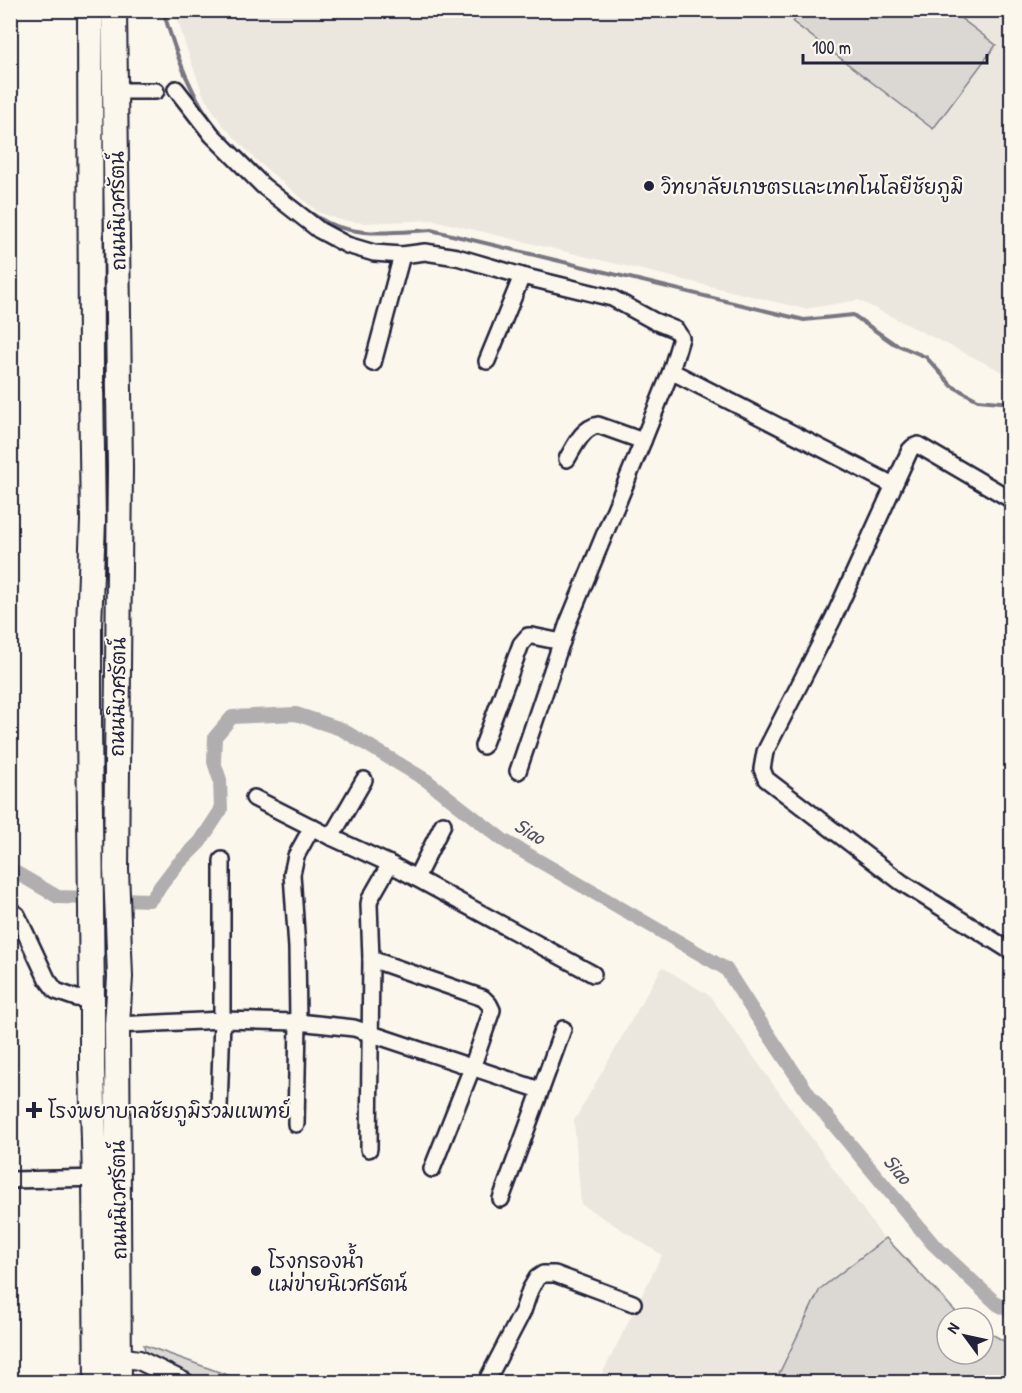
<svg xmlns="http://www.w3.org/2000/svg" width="1022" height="1393" font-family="'Patrick Hand','Playpen Sans Thai',sans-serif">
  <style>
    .built { fill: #ebe7df }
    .green { fill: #dbd8d3; stroke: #7e7d87; stroke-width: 1.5 }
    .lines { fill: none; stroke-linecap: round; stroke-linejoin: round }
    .stream { stroke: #787681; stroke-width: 4 }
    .canal { stroke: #b1aeb0; stroke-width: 14 }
    .minor-casing { stroke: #22223b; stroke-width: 20 }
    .tertiary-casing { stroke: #22223b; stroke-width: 22 }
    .primary-casing { stroke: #22223b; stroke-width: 28 }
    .minor { stroke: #fbf7ec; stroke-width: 15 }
    .tertiary { stroke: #fbf7ec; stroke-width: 18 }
    .primary { stroke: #fbf7ec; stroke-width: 24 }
    .poi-dot { fill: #22223b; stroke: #fbf7ec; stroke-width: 2 }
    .labels { text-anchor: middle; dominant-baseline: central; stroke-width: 4.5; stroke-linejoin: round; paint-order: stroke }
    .poi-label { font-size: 20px; fill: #22223b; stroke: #fbf7ec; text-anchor: start }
    .street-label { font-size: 20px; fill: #22223b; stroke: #fbf7ec }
    .water-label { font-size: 21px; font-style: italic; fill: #545364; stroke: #fbf7ec }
  </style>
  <rect width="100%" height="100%" fill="#fbf7ec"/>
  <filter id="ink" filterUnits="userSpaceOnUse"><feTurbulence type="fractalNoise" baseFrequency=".0167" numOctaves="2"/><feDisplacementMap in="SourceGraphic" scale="12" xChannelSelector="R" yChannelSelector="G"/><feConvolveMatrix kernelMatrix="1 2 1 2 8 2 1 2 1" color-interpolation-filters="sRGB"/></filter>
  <g filter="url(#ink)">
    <g class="built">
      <polygon points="175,11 1011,11 1011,376 858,300 805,309 433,220 365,223 340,220 318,212 256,160 221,123 204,97 186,47"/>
      <polygon points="662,967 710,996 884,1239 820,1289 775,1382 598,1382 662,1255 581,1204 574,1121"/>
    </g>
    <g class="green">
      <polygon points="802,10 951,11 996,45 933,129 793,22"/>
      <polygon points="886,1238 957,1313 965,1318 947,1318 947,1354 983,1354 983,1329 1011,1345 1011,1382 775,1382 820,1289"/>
      <polygon points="144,1345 247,1382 206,1382 145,1352"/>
    </g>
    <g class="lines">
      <g class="stream">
        <path d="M 163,10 C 176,55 191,98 221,134"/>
        <path d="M 264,177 C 282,190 298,205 317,217 C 351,239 393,232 431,230 L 804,320 L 853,315 L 893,343 L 926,357 L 952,386 L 978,400 L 1012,403"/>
      </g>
      <polyline class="canal" points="10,869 58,897 150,900 175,867 200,842 221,810 220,780 214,762 215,737 232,717 296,714 341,729 426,780 503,840 726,969 753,1011 810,1096 933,1244 997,1304 1012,1312"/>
      <defs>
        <g id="minor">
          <polyline points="176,89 212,135 263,186 319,230 347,245 374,253 402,255 425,252 457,257 522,276 612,298 654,321 676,330 681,338 671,371 643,441 568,623 518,771"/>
          <polyline points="116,91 156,91"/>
          <polyline points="487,361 522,276"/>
          <polyline points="373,363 402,255"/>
          <polyline points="671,371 893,485"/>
          <path d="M 567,459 C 575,446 582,428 598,425 L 643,441"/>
          <polyline points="1012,500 918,445 913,447 910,450 833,619 765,752 762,769 766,779 901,882 1012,952"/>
          <polyline points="483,746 521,644 528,636 532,636 562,642"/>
          <polyline points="254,798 331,837 390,864 593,974"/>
          <polyline points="331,837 364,780"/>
          <polyline points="416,878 443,824"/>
          <polyline points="10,910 17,915 47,979 56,991 76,998 92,1000"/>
          <polyline points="371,959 483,998 489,1004 492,1010 472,1068 432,1169"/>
          <polyline points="117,1025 222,1020 298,1022 354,1028 540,1090"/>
          <polyline points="219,1108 222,1020 222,860"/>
          <polyline points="296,1124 298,1022 297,948 292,874 296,856 312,827"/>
          <polyline points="369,1149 371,959 369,904 370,899 390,864"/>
          <polyline points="10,1180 103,1178"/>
          <polyline points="501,1199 563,1029"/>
          <polyline points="486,1382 523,1311 530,1290 537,1278 543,1274 555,1274 633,1303"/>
        </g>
        <polyline id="tertiary" points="107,1357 119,1357 139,1360 184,1382"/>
        <g id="primary">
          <polyline points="90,10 91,382 93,521 89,626 89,723 92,1000 92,1069 95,1178 97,1382"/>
          <polyline points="114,10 120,468 116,869 120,977 117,1025 119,1382"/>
        </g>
      </defs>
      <use href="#minor" class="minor-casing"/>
      <use href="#tertiary" class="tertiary-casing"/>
      <use href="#primary" class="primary-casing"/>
      <use href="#minor" class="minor"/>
      <use href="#tertiary" class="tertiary"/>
      <use href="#primary" class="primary"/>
    </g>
  </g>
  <g class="poi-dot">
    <circle cx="649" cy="186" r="6"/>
    <path d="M31 1101h6v6h6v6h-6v6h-6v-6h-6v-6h6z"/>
    <circle cx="256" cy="1271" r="6"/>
  </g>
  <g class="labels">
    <g class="poi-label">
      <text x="661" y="186">วิทยาลัยเกษตรและเทคโนโลยีชัยภูมิ</text>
      <text x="48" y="1110">โรงพยาบาลชัยภูมิรวมแพทย์</text>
      <text x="268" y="1260">โรงกรองน้ำ<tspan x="268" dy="23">แม่ข่ายนิเวศรัตน์</tspan></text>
    </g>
    <g class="street-label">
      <text transform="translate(117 211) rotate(-91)">ถนนนิเวศรัตน์</text>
      <text transform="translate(117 697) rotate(-89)">ถนนนิเวศรัตน์</text>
      <text transform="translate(118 1200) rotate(-91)">ถนนนิเวศรัตน์</text>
    </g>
    <g class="water-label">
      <text transform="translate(530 831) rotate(31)">Siao</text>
      <text transform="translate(898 1169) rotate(50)">Siao</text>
    </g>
  </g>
  <rect width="1022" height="1393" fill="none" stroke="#fbf7ec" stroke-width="36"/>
  <rect x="18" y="18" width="986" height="1357" fill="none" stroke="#22223b" stroke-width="2" filter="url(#ink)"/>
  <g transform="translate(965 1336) rotate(303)"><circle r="28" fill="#fbf7ec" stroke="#a4a2a5" stroke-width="1.5"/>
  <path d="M0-4.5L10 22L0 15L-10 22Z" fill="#22223b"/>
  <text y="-9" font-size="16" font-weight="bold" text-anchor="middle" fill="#22223b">N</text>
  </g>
  <path d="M803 54v9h184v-9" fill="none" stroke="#22223b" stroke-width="3"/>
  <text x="812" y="54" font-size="18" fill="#22223b" stroke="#fbf7ec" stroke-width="4.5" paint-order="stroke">100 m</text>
</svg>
